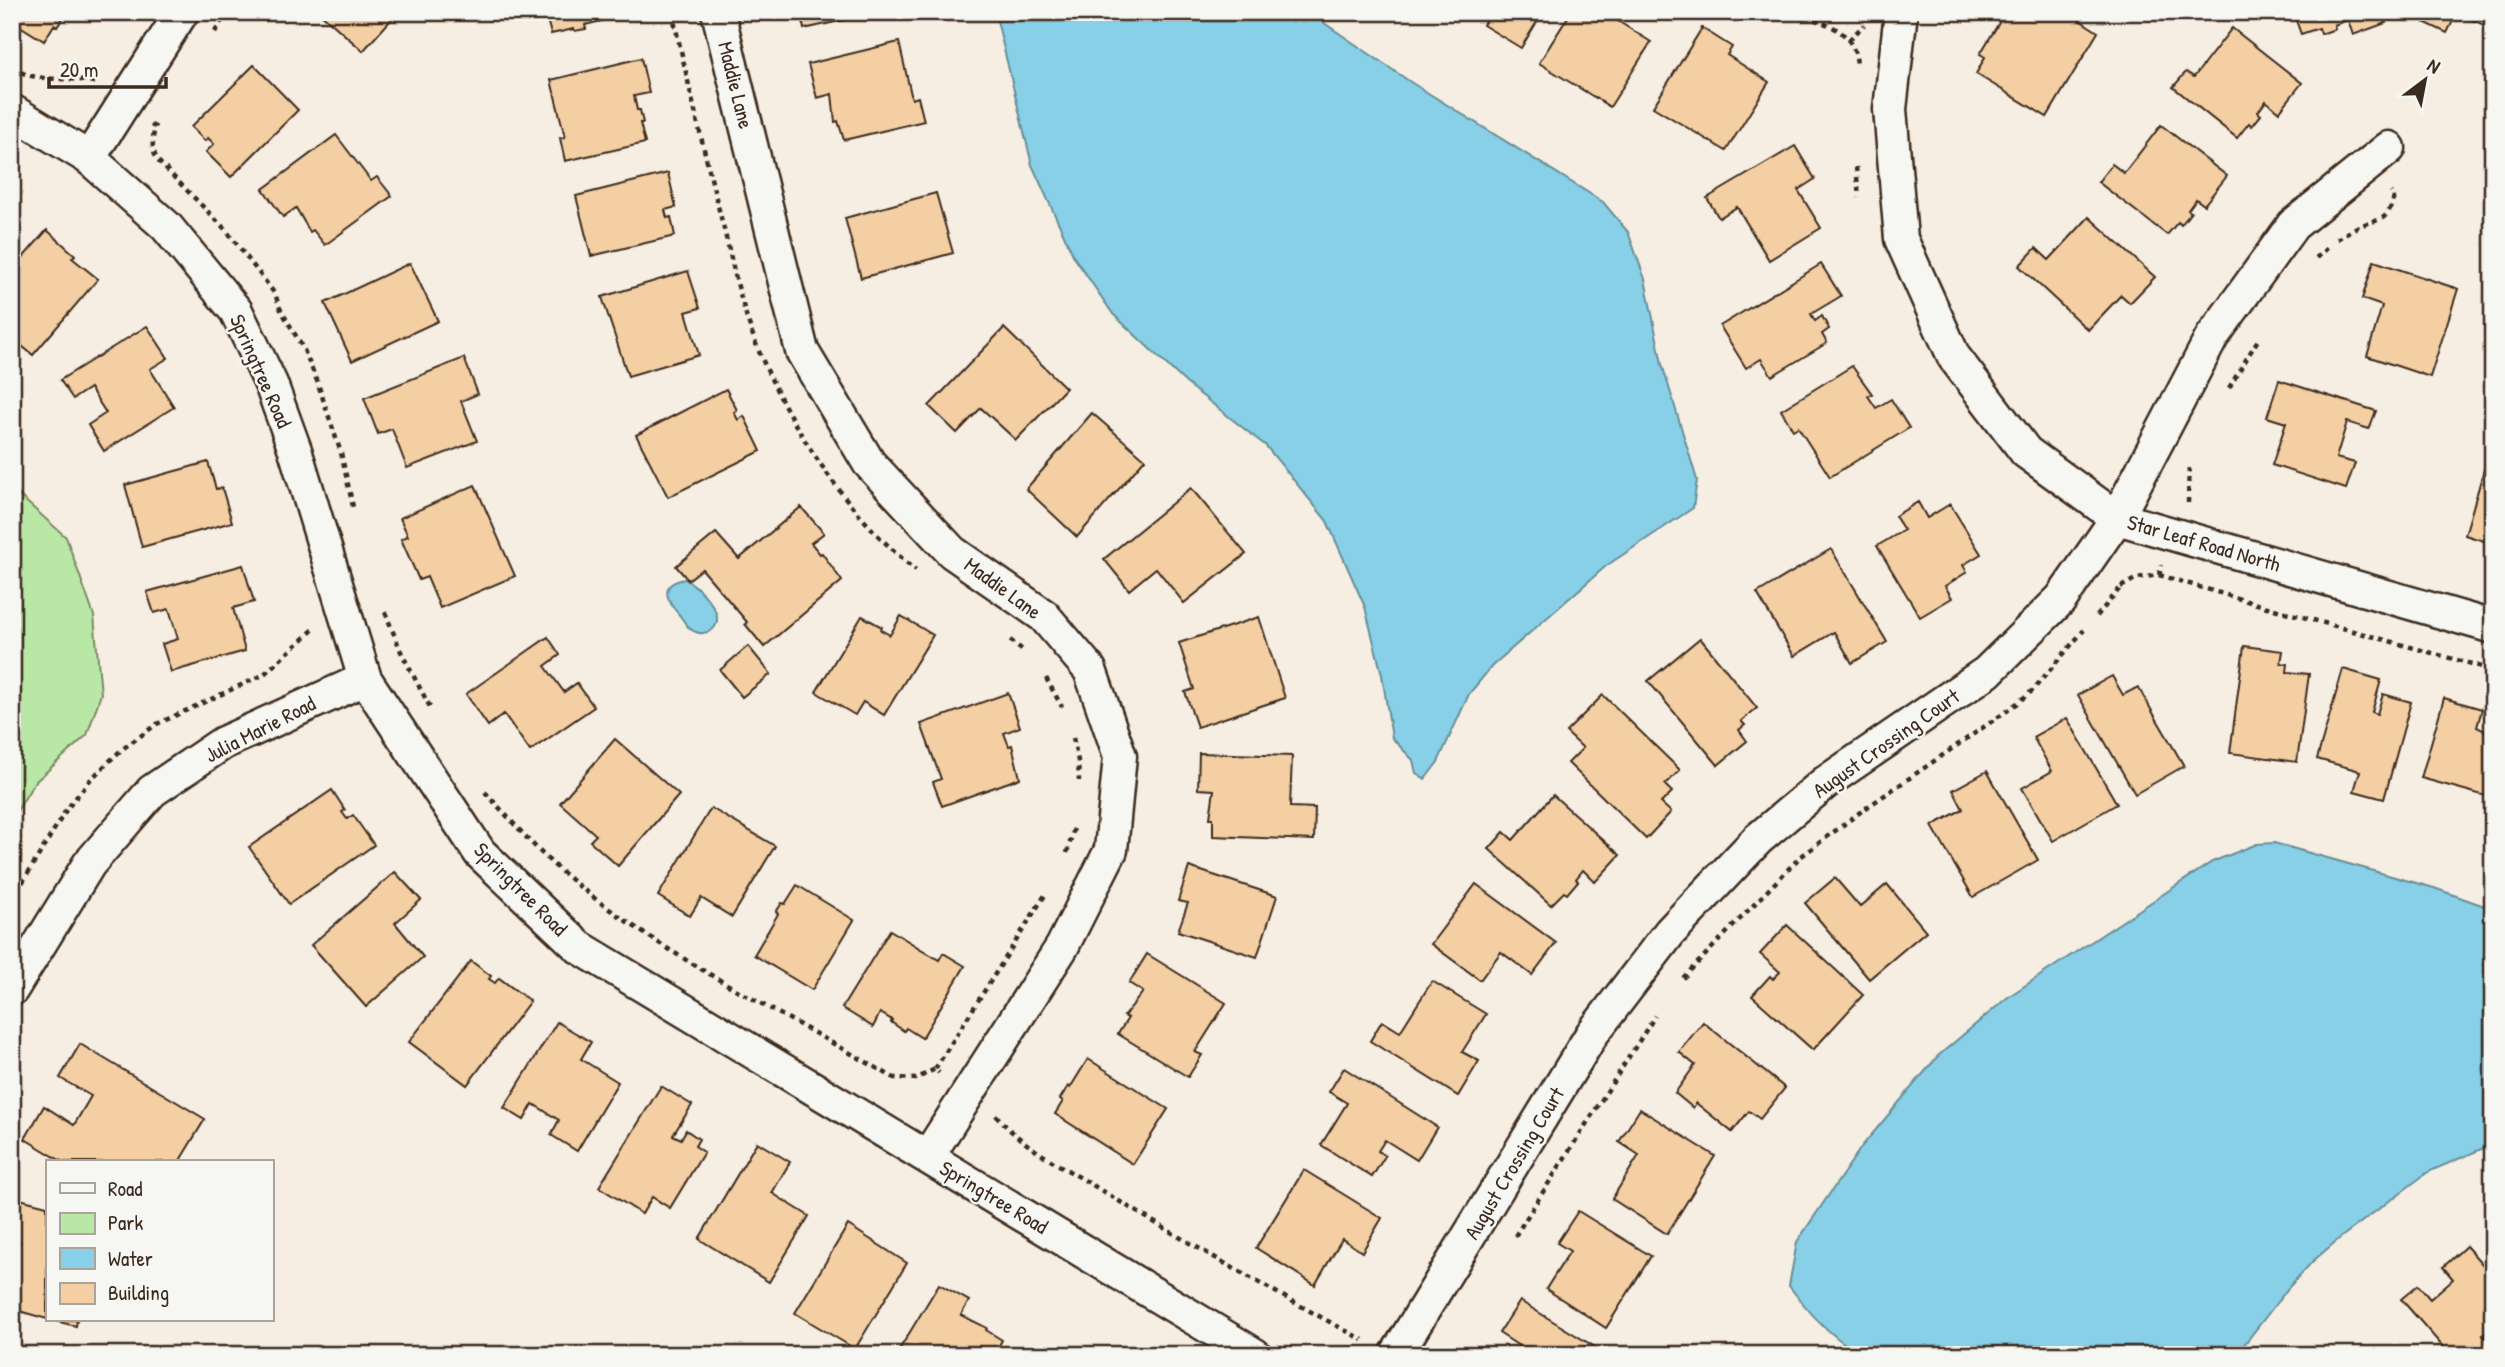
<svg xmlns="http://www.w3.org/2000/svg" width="2505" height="1367" font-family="'Patrick Hand',sans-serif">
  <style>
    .green { fill: #b9e8a6; stroke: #7a8962; stroke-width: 2 }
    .water { fill: #87d0e8; stroke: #698e97; stroke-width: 2 }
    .building { fill: #f4cfa4; stroke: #3b2a1e; stroke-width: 2 }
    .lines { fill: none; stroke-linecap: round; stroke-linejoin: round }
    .minor-casing { stroke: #3b2a1e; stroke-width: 37 }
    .path { stroke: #3b2a1e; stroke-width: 4.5; stroke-dasharray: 5 5; stroke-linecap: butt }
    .minor { stroke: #f6f6f2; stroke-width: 32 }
    .labels { text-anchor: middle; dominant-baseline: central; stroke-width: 5; stroke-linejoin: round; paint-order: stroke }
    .street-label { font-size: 21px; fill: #3b2a1e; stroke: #f6f6f2 }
  </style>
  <rect width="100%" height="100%" fill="#f6eee2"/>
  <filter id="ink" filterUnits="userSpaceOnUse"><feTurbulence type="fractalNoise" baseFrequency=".0143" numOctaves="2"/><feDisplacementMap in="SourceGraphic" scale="14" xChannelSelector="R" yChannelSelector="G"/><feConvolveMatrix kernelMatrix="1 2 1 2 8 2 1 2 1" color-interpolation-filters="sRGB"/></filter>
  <g filter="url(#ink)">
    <polygon class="green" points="12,489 66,537 94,616 101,694 87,735 34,783 12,819"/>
    <g class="water">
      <polygon points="995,12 1308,12 1412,83 1603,202 1628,232 1645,279 1662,364 1697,480 1693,508 1606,566 1492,666 1469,694 1438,762 1425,779 1416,773 1413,760 1392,738 1382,675 1365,607 1327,521 1266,446 1186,383 1113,314 1074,257 1032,165"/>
      <path d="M 685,579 C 698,586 729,615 712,630 C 707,633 701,634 696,632 C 689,630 685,623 681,617 C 668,602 656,584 685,579 Z"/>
      <path d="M 2274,843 L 2434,888 L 2493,909 L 2493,1144 L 2428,1172 L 2340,1238 L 2313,1261 L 2289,1287 L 2236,1355 L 1861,1355 C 1828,1334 1812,1316 1789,1286 L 1797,1242 L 1862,1146 L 1938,1056 L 2008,997 L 2212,862 L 2257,844 Z"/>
    </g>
    <g class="building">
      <polygon points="12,12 63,12 65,15 57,27 54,25 44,41 12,21"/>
      <polygon points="319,12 398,12 363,51"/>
      <polygon points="545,12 630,12 630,14 585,25 586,29 575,31 574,29 551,34"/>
      <polygon points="800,12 880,12 804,29"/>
      <polygon points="1490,12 1543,12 1521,48 1483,25"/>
      <polygon points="1571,12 1616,12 1613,18 1651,42 1610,107 1539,63"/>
      <polygon points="2013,12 2067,12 2098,32 2047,117 1976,74 1985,57 1980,54 2005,13 2010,17"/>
      <polygon points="2293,12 2382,12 2386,23 2353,35 2348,20 2334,25 2335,29 2321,34 2319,28 2301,34"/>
      <polygon points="2413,12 2493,12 2493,29 2457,13 2447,33 2411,16"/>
      <polygon points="1702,28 1732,47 1727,55 1769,82 1726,151 1653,107"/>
      <polygon points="2232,28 2302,83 2279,112 2266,101 2258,112 2261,115 2252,126 2249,123 2237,138 2173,87 2186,72 2194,77"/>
      <polygon points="899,42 912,99 918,97 924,121 844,140 838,121 835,122 832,94 817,98 808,64"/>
      <polygon points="641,58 649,93 634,96 637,110 640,110 643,123 640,123 645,143 565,161 560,138 565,137 551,80"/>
      <polygon points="254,65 298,110 231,177 206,152 214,144 208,138 205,141 191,127"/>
      <polygon points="2161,125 2227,176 2204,205 2196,199 2188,210 2191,212 2181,225 2178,222 2167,235 2098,182 2112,164 2124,173"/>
      <polygon points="336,135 371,181 377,177 392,196 325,245 313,230 310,232 296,208 283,217 263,189"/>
      <polygon points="1795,146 1815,179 1798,190 1821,228 1769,260 1737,207 1719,218 1707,198"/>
      <polygon points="668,173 676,207 665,210 667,218 671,217 675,236 591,256 576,196"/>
      <polygon points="936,193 953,253 861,278 845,218"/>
      <polygon points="2089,217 2155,277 2130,303 2121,295 2088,330 2019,266 2036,248 2049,260"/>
      <polygon points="47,230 75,255 72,258 98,279 33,355 12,338 12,270"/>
      <polygon points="2374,261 2458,289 2430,377 2367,356 2382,306 2362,299"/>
      <polygon points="410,263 438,321 352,361 325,303"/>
      <polygon points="1821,264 1841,296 1811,314 1815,321 1822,316 1829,329 1822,334 1827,343 1772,376 1761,359 1746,368 1720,326"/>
      <polygon points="688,271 700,308 686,312 699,355 628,376 602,297"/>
      <polygon points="147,326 168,358 150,369 174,407 104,451 88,425 106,413 90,388 73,399 60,380"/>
      <polygon points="1004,328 1066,388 1016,440 981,408 957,433 929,406"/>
      <polygon points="464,358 478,394 461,401 477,441 407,468 392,429 378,434 364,398"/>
      <polygon points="1852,366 1872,394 1868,396 1876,408 1891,399 1909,428 1830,477 1798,427 1793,430 1781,410"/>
      <polygon points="2279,380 2376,411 2369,429 2347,422 2336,458 2355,463 2346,489 2272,465 2286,423 2267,417"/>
      <polygon points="726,389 737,410 734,412 738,420 744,416 761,451 668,497 636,435"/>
      <polygon points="1092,413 1145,459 1077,537 1026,489"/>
      <polygon points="2489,452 2493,453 2493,544 2465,535"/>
      <polygon points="208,462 216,489 222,488 232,522 142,547 125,485"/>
      <polygon points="475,485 515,576 440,608 427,577 419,580 401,539 408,536 400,518"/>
      <polygon points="1191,488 1246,554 1184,603 1156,568 1129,590 1104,559"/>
      <polygon points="1918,502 1927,518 1950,504 1981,554 1963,565 1967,572 1945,586 1952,598 1920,617 1877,546 1904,530 1895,516"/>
      <polygon points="801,507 824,533 811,543 820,554 822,553 842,581 764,647 745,624 747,622 702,569 688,580 676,566 716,533 739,559"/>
      <polygon points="1831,549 1887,642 1852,663 1834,632 1794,656 1757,593"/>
      <polygon points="243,565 254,602 233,608 245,651 171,672 162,644 178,639 169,609 154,613 147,592"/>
      <polygon points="862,616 882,627 881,630 890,635 901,616 933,635 884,715 863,702 855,715 816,692"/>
      <polygon points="1259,617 1285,698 1197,727 1185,692 1194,689 1179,643"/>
      <polygon points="548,637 560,655 545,666 564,692 577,683 594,707 530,751 504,714 488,726 466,694"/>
      <polygon points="1700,638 1757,708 1741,721 1745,725 1739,730 1747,741 1718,765 1648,681"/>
      <polygon points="748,646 771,674 742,697 720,670"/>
      <polygon points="2244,646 2283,651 2281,663 2288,664 2287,672 2309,674 2297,762 2230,753"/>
      <polygon points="2343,669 2381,680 2372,712 2377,714 2383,694 2411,702 2384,799 2354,791 2360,771 2317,759"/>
      <polygon points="2112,676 2123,695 2138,687 2184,766 2135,794 2078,695"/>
      <polygon points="1008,693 1020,727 1004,733 1009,746 1012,745 1020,778 942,806 933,782 941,779 921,724"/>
      <polygon points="1603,695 1680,770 1665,785 1672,792 1661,803 1671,812 1646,839 1568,763 1583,748 1566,732"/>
      <polygon points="2444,698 2482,709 2477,727 2493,735 2493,798 2421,778"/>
      <polygon points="2067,718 2117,804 2053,841 2022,788 2052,771 2033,737"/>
      <polygon points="615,739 679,795 618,866 590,841 596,835 560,803"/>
      <polygon points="1199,753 1292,756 1290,807 1315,808 1314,840 1213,836 1213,818 1210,818 1214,790 1198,789"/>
      <polygon points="1987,771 2038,860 1973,897 1932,826 1963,809 1953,790"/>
      <polygon points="332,790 345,810 342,812 347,819 353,815 374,845 289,904 249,847"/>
      <polygon points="1553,795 1620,855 1595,882 1583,870 1576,879 1578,881 1567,894 1564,892 1551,905 1489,849 1504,832 1513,840"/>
      <polygon points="711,808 775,846 732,917 701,898 690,916 658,896"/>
      <polygon points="1189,867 1277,896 1257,957 1178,931 1188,903 1178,901"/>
      <polygon points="395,872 421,900 395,923 423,957 366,1007 311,945"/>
      <polygon points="1835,878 1860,907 1887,884 1926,931 1869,979 1805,903"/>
      <polygon points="1476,884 1556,943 1532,975 1501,952 1480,980 1431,944"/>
      <polygon points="797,885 854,920 812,990 754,955 778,914 776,912 782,903 785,904"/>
      <polygon points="1787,925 1863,995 1813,1050 1752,996 1770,976 1773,979 1780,972 1760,954"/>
      <polygon points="890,930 939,960 943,953 965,966 922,1038 906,1028 904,1031 891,1022 892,1020 880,1013 873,1027 842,1008"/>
      <polygon points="1147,954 1226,1003 1195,1052 1202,1055 1188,1077 1118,1034 1128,1018 1124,1016 1143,992 1129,983"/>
      <polygon points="471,961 491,976 489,979 495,983 499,978 530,1001 467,1085 409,1042"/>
      <polygon points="1432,981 1486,1014 1462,1052 1479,1061 1458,1096 1370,1041 1382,1021 1400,1032"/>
      <polygon points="557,1022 591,1042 581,1059 618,1082 577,1151 551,1135 559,1120 533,1104 524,1120 504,1108"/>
      <polygon points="1703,1022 1785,1088 1760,1119 1749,1111 1732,1132 1696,1103 1693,1108 1675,1093 1695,1065 1679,1052"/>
      <polygon points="80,1044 205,1119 179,1162 63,1162 25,1139 44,1106 74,1125 91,1096 60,1078"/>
      <polygon points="1088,1059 1168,1109 1133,1164 1055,1114 1063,1101 1060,1099 1068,1086 1070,1088"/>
      <polygon points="1344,1068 1437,1127 1417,1160 1385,1140 1378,1151 1385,1156 1372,1177 1321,1145 1347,1103 1329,1092"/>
      <polygon points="661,1086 692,1105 673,1135 681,1139 686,1130 699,1139 695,1146 704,1152 670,1208 652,1197 642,1214 599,1187"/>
      <polygon points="1640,1109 1715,1156 1667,1234 1612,1199 1639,1155 1619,1142"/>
      <polygon points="757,1142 790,1162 772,1193 809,1216 769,1282 699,1239"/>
      <polygon points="1304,1170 1382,1218 1362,1252 1342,1239 1315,1285 1256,1248"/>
      <polygon points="12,1197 47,1206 47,1319 12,1309 12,1268 20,1241 12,1239"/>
      <polygon points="1578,1211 1651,1256 1606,1328 1546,1289 1570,1251 1557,1243"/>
      <polygon points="848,1225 907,1263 855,1349 795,1313"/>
      <polygon points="2466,1246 2493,1276 2493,1326 2483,1334 2493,1345 2491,1355 2450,1355 2401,1299 2418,1285 2430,1299 2453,1279 2443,1267"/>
      <polygon points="939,1284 969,1301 961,1315 987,1328 986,1330 1002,1340 994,1355 896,1355"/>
      <polygon points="1520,1301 1595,1347 1590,1355 1514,1355 1519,1346 1499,1333"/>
      <polygon points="51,1320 77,1320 76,1326"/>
      <polygon points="1039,1345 1054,1355 1033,1355"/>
    </g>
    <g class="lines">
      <defs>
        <g id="minor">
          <polyline points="718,12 802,351 869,463 952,552 1044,616 1090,670 1120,756 1111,850 1062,947 928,1156"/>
          <polyline points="1901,12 1890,109 1901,239 1954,357 2026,452 2117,518 2493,627"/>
          <polyline points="12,111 89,158 166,226 236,311 271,384 295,450 365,679 480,853 579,947 1255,1355"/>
          <polyline points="89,158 182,12"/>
          <polyline points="12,989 89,864 152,791 223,743 365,679"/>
          <polyline points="1396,1355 1592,1034 1670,932 1758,839 1826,782 1987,672 2061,599 2117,518 2212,337 2293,225 2389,148"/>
        </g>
      </defs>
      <use href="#minor" class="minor-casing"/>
      <g class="path">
        <path d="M 672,12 C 689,85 705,157 724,229 C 732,262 739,295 750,327 C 778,411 846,515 916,570"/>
        <path d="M 1785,12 C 1817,21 1853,24 1857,64"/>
        <polyline points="215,32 227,12"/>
        <polyline points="1849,40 1864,25"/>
        <path d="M 12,67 C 37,85 69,75 97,83"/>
        <path d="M 151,125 L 155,127 C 152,141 151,149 158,161 L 226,230 L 275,294 L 280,308 L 304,350 L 317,381 L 341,453 L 353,507"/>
        <polyline points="1856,167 1859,197"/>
        <path d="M 2337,239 C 2344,235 2350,230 2357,227 C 2380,217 2386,225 2394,197 L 2391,192"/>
        <polyline points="2316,258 2331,245"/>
        <polyline points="2229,388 2259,338"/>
        <polyline points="2188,503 2189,463"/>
        <polyline points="2159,575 2267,607 2493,670"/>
        <polyline points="2121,587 2137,578 2159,575 2162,565"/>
        <polyline points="385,612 402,654 431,709"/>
        <polyline points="2097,616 2121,587"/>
        <polyline points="1010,640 1025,652"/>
        <polyline points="1046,678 1062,707"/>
        <polyline points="1073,738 1078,761 1079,781"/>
        <path d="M 485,792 C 510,819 535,849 563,873 C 663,957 781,1012 894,1078 L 916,1079 L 935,1069 L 939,1073"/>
        <polyline points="1067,853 1074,828"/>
        <polyline points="12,900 66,810 90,780 121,750 157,724 263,675 314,629"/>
        <polyline points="1683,978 1799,858 1863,810 2007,711 2032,691 2084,630"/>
        <polyline points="935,1069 1045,895"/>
        <path d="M 996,1115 C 1023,1148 1064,1167 1099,1189 C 1186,1242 1274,1292 1363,1340"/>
        <polyline points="1515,1236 1655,1016"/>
      </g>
      <use href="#minor" class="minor"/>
    </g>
  </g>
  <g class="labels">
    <g class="street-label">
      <text transform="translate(736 85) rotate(76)">Maddie Lane</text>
      <text transform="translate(261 371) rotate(66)">Springtree Road</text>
      <text transform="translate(2204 543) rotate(16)">Star Leaf Road North</text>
      <text transform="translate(1003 588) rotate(36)">Maddie Lane</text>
      <text transform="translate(260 729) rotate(-27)">Julia Marie Road</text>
      <text transform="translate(1886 743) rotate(-35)">August Crossing Court</text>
      <text transform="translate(521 889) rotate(45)">Springtree Road</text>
      <text transform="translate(1514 1163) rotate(-59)">August Crossing Court</text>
      <text transform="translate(994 1197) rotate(31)">Springtree Road</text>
    </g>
  </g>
  <rect width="2505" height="1367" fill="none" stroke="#f6f6f2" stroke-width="42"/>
  <rect x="21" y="21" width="2463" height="1325" fill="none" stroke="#3b2a1e" stroke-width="2.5" filter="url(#ink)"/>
  <rect x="46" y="1160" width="228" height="161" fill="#f6f6f2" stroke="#aba49d" stroke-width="2"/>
  <rect x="60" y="1183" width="35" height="10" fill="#f6f6f2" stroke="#aba49d" stroke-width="2"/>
  <text x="108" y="1196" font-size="21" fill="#3b2a1e">Road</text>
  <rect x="60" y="1213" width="35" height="21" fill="#b9e8a6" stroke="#aba49d" stroke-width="2"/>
  <text x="108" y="1230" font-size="21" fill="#3b2a1e">Park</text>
  <rect x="60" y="1248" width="35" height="21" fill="#87d0e8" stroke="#aba49d" stroke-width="2"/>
  <text x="108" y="1266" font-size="21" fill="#3b2a1e">Water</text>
  <rect x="60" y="1283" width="35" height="21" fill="#f4cfa4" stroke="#aba49d" stroke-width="2"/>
  <text x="108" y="1300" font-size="21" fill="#3b2a1e">Building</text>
  <g transform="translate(2425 80) rotate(32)" stroke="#f6f6f2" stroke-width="5" paint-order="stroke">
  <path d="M0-5L12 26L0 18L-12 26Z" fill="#3b2a1e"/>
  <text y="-10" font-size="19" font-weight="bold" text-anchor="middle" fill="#3b2a1e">N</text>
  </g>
  <path d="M49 77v10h117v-10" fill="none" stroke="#3b2a1e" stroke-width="3.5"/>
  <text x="60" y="77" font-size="21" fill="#3b2a1e" stroke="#f6f6f2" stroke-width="5" paint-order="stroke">20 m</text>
</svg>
